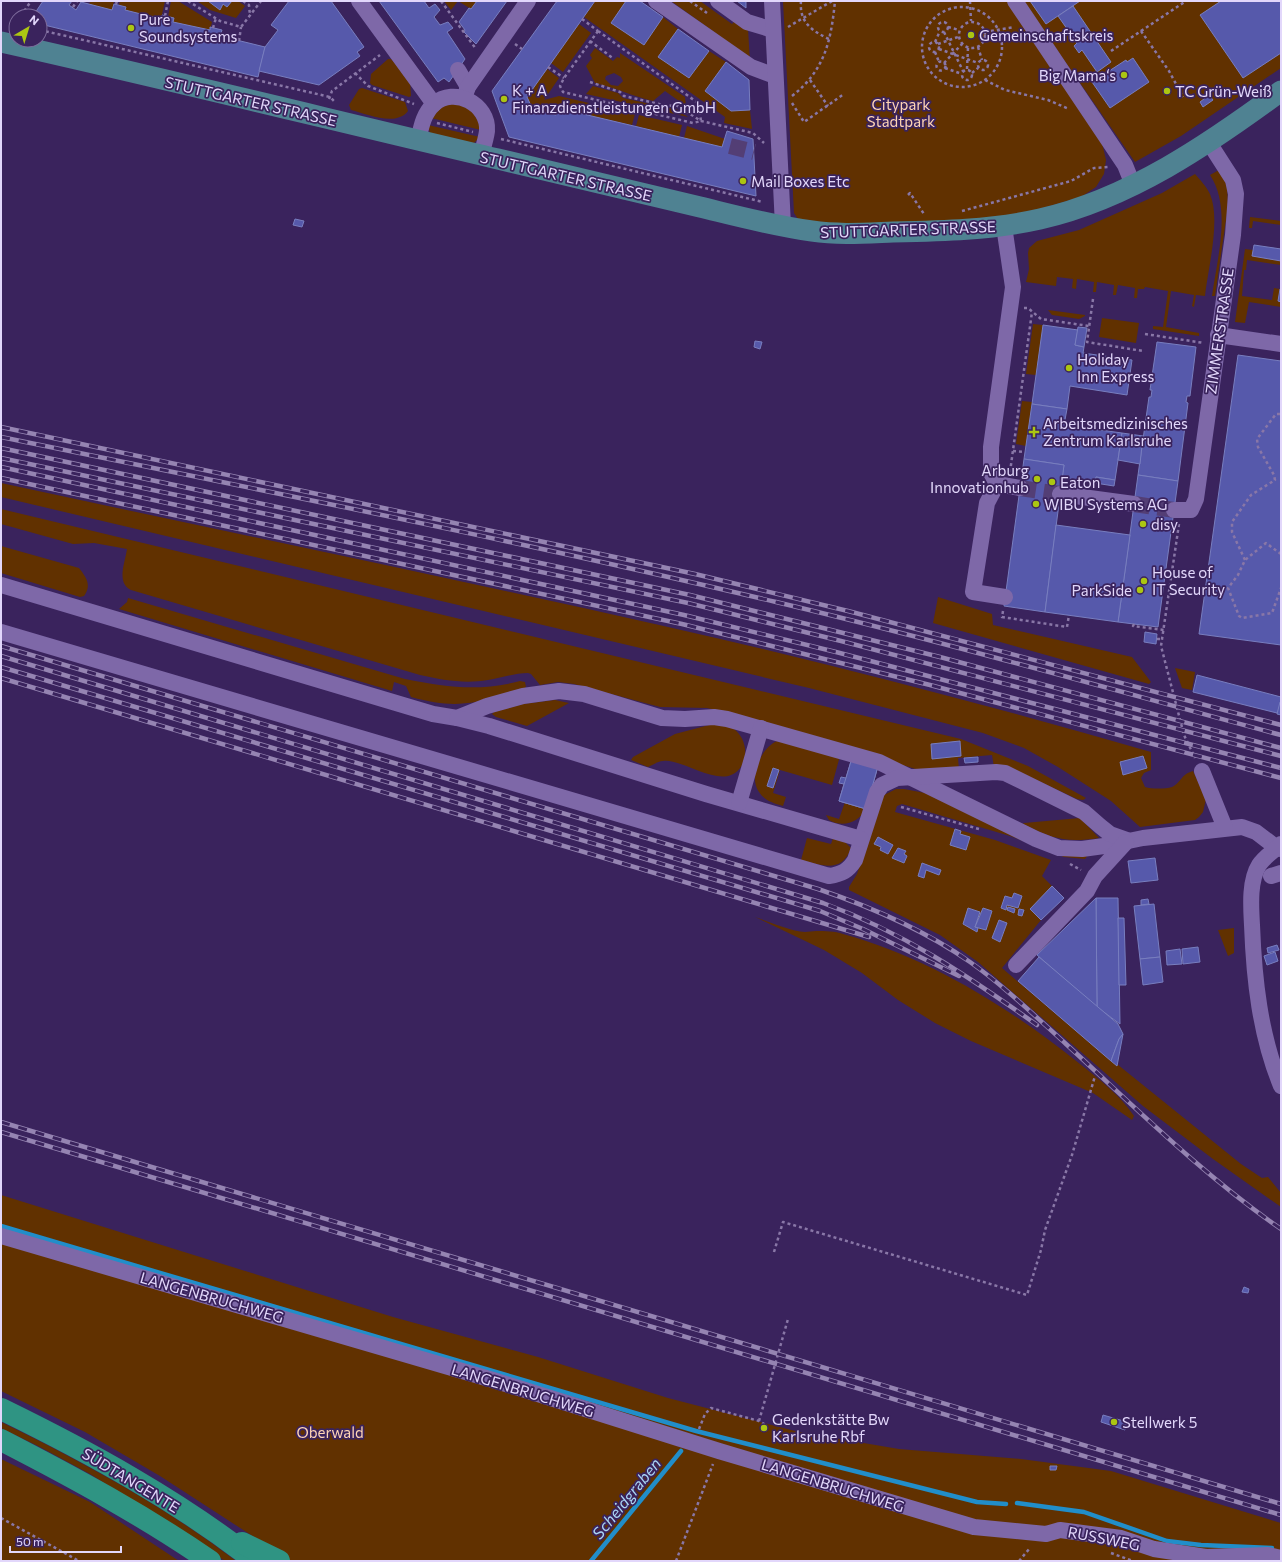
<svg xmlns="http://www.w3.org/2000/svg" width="1282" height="1562" font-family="Commissioner,sans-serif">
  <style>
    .green { fill: #613100; fill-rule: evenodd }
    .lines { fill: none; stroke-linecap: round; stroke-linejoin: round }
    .stream { stroke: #218ec9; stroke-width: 4.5 }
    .building { fill: #5659ab; stroke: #787ebf }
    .minor-tunnel { stroke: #533e75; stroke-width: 16; stroke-dasharray: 16 8; stroke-linecap: butt }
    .path { stroke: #8977a7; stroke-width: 2.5; stroke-dasharray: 3 3; stroke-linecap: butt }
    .minor { stroke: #7e68a8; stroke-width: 16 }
    .major { stroke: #4f8292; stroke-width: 21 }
    .highway { stroke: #2f9483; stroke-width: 22 }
    .rail-casing { stroke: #9584b2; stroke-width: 4.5 }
    .rail { stroke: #3a235d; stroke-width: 3; stroke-dasharray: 9; stroke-linecap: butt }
    .poi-dot { fill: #acc612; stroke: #3a235d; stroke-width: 1.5 }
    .labels { text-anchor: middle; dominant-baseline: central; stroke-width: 3.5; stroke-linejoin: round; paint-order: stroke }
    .poi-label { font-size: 15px; fill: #e2d7fb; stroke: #3a235d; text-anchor: start }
    .street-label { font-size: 15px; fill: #e2d7fb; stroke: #3a235d }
    .park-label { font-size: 15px; fill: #ffd5b5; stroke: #3a235d }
    .water-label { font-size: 16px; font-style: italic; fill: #aad6f5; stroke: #3a235d }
  </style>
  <rect width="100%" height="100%" fill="#3a235d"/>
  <g class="green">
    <polygon points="91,1 114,1 112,10 89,4"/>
    <polygon points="120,1 165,1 161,19 125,10 126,7 119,5"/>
    <polygon points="171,1 178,1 212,22 210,30 173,22 168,17"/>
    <polygon points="197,1 208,1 219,9 223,4 227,7 232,1 238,1 245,6 236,18 210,10"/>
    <polygon points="444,1 477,1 471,9 458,1 451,10"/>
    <polygon points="595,1 626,1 611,23 644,45 663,17 678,29 658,57 689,78 709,51 726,62 705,91 731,111 750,110 752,129 724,123 725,117 584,17"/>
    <polygon points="671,1 700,1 732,24 736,20 748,29 750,62 721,37"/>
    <polygon points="783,1 1007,1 1102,143 1106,160 1104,174 1096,187 1081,197 1008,218 890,225 800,222 794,213"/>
    <polygon points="1023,1 1281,1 1281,68 1181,136 1135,162"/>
    <polygon points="579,24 591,33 563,72 551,63"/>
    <path d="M 595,48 L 613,61 L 617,57 L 620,58 L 620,53 L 685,97 L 686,106 L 665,91 L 653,101 C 632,96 616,88 595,83 L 586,66 L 592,58 L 590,55 ZM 614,73 L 621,77 L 623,81 L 618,86 L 611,85 L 605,79 L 606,76 Z"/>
    <polygon points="388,59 391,59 410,79 411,96 409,97 372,85 370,83 371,74"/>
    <polygon points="547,69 559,78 544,100 559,96 589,103 586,115 558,108 556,115 533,110 527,97"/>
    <polygon points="593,86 618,93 623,98 669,108 675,108 688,117 586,94"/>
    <path d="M 362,88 L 405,102 L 408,111 C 396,127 367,114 351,110 L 349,105 L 359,89 Z"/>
    <path d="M 448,104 C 470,104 475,111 481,130 L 431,118 L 436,110 Z"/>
    <polygon points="594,104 635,114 632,125 591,116"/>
    <polygon points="639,115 682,125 679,137 636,126"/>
    <polygon points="428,125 480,137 473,144 430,133"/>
    <polygon points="687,126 725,139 722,147 684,138"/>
    <path d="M 1219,170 L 1227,185 L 1228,206 L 1215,296 L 1212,296 C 1217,259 1232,208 1210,175 Z"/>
    <path d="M 1195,174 C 1201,181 1206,186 1210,194 C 1221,220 1208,268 1205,296 L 1196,295 L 1194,307 L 1192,306 L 1194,295 L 1171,291 L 1166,327 L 1199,333 L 1199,336 L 1153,329 L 1153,326 L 1163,327 L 1168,291 L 1145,287 L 1144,289 L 1138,289 L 1137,298 L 1134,298 L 1135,288 L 1118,285 L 1116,295 L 1113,295 L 1114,285 L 1097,282 L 1096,292 L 1093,292 L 1094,282 L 1077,279 L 1076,289 L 1072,288 L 1073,279 L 1057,277 L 1056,286 L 1026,282 L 1029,269 L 1028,253 L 1029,248 L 1037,241 L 1079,230 L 1162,193 Z"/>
    <polygon points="1250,217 1281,221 1281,225 1253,221 1252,228 1249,228"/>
    <polygon points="1245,249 1253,250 1253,256 1281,261 1281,265 1247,260 1246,270 1244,270 1242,296 1272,300 1274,288 1280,289 1278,301 1281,302 1281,307 1249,302 1245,323 1235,322"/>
    <polygon points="1048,310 1085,315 1085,316 1079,319 1052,315"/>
    <polygon points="1102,318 1139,323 1136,343 1099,337"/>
    <polygon points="1033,324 1043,325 1036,375 1026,374"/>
    <polygon points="1022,401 1032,402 1026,446 1016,444"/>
    <path d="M 1,483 C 223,531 446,577 668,627 C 830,663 991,706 1151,752 L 1151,770 L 1144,773 L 1141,778 L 1145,787 C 1152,789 1165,789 1172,787 C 1181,783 1181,774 1193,771 L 1206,799 L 1203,812 L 1199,817 L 1195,820 L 1140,827 L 1111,801 L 1058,767 L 1024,748 L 983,733 L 809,688 L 1,497 Z"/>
    <path d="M 1,509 L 961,739 L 1028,766 L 1086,798 L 1083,800 L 1077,799 L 1013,769 L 994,767 L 992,755 L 958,758 L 959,770 L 919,770 L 726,712 L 707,708 L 660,707 L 574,684 L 558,682 L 540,685 L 531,674 L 528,673 C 515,673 501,678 488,680 C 464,684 443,680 420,675 L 131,590 C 116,583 125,563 127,549 L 94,543 L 73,544 L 1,524 Z"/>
    <path d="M 1,546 L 79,568 C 86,577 92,585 84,596 L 80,597 L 1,573 Z"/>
    <polygon points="938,597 992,614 993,625 1132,657 1151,682 1149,684 933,623"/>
    <path d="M 128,598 L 405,679 C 446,687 479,692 520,681 L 525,682 L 526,687 C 520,692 510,693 503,695 C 465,706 449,707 411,697 L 406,686 L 394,682 L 392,691 L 119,609 L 127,602 Z"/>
    <polygon points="1175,668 1195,672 1192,690 1182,688"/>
    <polygon points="555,700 569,703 527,726 496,717 492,714 494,712 523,704"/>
    <path d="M 713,724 C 720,725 728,725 734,729 C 749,740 750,767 731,775 C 713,783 679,758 663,761 C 658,761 653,765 648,767 L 631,760 L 633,757 L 675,734 Z"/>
    <path d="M 777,741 L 840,756 L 832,785 L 780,770 L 773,793 L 786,797 L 783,806 C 773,803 765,801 759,792 C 748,777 761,748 777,741 Z"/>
    <polygon points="896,789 904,789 925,793 1088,855 1085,859 1064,857 1010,836 902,804 897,806 895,812 995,840 1051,860 1042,876 1052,886 1041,920 1002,968 1111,1061 1112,1060 1241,1164 1262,1178 1268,1177 1281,1193 1281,1207 1213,1159 1143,1106 978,962 940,935 849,890 849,887 857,874 884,795"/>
    <path d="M 845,802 L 866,809 C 858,823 843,828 829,820 L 826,815 L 839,819 Z"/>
    <path d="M 1080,818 L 1099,838 C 1065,843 1054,839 1023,824 L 1024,823 Z"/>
    <path d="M 807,838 L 831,844 L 833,838 L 844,841 L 851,848 C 842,874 821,865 801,860 Z"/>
    <path d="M 755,917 C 770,922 790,931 805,932 C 808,932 813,931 816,931 C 825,931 835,931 843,934 C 930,958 1010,1008 1080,1064 C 1099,1079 1121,1096 1134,1116 L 1132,1120 L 1093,1093 L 971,1041 L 935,1023 L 898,1000 L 862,973 L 824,950 Z"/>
    <polygon points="1234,928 1234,953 1228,956 1218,930"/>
    <polygon points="1,1195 393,1317 538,1357 668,1398 799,1432 899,1449 1021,1459 1111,1471 1281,1523 1281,1561 291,1561 160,1476 85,1432 1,1391"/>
    <path d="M 1,1422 C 83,1462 164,1506 236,1561 L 225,1561 L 181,1531 L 90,1474 L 40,1447 L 1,1428 Z"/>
    <polygon points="1,1459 90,1502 179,1561 1,1561"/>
  </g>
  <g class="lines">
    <g class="stream">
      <polyline points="1,1226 696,1431 977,1502 1006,1504"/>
      <polyline points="1017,1503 1084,1512 1167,1541 1201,1545 1272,1548"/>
      <polyline points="591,1561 681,1451"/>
    </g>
  </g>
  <g class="building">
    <polygon points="43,1 72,1 69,5 76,10 81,2 112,10 114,4 126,7 125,10 161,19 162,15 174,18 173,22 210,30 210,27 222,30 220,36 265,47 258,77 40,24 40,16 33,16"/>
    <polygon points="208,1 232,1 227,7 223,4 220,10"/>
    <polygon points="289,1 331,1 364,47 357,52 360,56 319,85 259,71 265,47 278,30 271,25"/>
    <polygon points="379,1 424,1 429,8 435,4 440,10 434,17 440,25 448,22 453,28 447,32 465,59 449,82 444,78 438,82"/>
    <polygon points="477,1 507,1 476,44 464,32 465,30 459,22 469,8 471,9"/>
    <polygon points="557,1 595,1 527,97 533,110 556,115 558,108 722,147 727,131 753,139 756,196 509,137 492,91"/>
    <polygon points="626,1 640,1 663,17 644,45 611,23"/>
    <polygon points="737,1 746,1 746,8"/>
    <polygon points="1030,1 1080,1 1046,24"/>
    <polygon points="1221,1 1281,1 1281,53 1243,78 1200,15"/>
    <polygon points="1073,6 1111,62 1097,72 1082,50 1079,53 1074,46 1077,43 1058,16"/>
    <polygon points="678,29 709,51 689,78 658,57"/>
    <polygon points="1133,58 1149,82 1110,108 1092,82 1126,60 1127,62"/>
    <polygon points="726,62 749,80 750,110 731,111 705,91"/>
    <polygon points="1209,95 1213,100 1203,107 1200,102"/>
    <polygon points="295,219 304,221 302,227 293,225"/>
    <polygon points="1254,245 1281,249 1281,261 1252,256"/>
    <polygon points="1280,289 1281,289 1281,302 1278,301"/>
    <polygon points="1043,325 1078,330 1075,345 1084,347 1083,353 1132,360 1127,395 1070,386 1067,409 1032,404"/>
    <polygon points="1078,327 1087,328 1084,347 1075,345"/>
    <polygon points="755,341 762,342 760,349 754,347"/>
    <polygon points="1157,342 1196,347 1190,396 1187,396 1186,402 1188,403 1178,481 1138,475 1149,397 1151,397 1152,390 1150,390"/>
    <polygon points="1238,355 1281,361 1281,645 1199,634"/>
    <polygon points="1032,404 1067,409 1064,425 1122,433 1115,480 1096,477 1095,483 1062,478 1064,465 1024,459"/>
    <polygon points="1122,433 1143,436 1140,464 1118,460"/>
    <polygon points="1024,459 1064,465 1045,612 1004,606"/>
    <polygon points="1138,475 1178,481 1158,627 1118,622"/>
    <polygon points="1096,477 1115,480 1114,486 1095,483"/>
    <polygon points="1056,525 1130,535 1118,622 1045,612"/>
    <polygon points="1145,632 1157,634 1156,644 1144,642"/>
    <polygon points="1197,675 1281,697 1281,714 1193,692"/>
    <polygon points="1280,702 1281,703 1281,715 1277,714"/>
    <polygon points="960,741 961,756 932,759 931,744"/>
    <polygon points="1143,756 1147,768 1123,775 1120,762"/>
    <polygon points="978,757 978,762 965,763 964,758"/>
    <polygon points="852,758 878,766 866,809 839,801 844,784 839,783 841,777 846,778"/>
    <polygon points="852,758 878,766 866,809 839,801"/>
    <polygon points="773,768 779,770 773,788 767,786"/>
    <polygon points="955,829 961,831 960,834 970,837 966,850 950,845"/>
    <polygon points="878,837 893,845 888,854 880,850 881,847 874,844"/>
    <polygon points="898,848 906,851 904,854 907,856 904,863 892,858"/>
    <polygon points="1155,858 1158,880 1131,883 1128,861"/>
    <polygon points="922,863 941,870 939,875 926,870 924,878 918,876"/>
    <polygon points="1052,886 1064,898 1041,920 1030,909"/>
    <polygon points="1014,893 1022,896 1018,908 1007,905 1006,910 1001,908 1005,896 1012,898"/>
    <polygon points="1096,898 1118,898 1120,1024 1097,1007"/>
    <polygon points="1096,898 1097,1007 1037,955"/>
    <polygon points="1148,899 1149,904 1141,905 1141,900"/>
    <polygon points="1154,904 1160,957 1140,959 1134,906"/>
    <polygon points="1008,907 1015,909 1014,913 1007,910"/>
    <polygon points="968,908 980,912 975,927 978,928 977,932 963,924"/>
    <polygon points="983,908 992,911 986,930 975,927"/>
    <polygon points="1019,909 1024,910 1022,916 1018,915"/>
    <polygon points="1118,918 1124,918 1126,985 1119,985"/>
    <polygon points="999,920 1007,923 1000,942 992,938"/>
    <polygon points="1277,945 1279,950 1268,953 1267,948"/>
    <polygon points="1198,947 1200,962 1183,964 1182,949"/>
    <polygon points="1180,949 1182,964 1167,965 1166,951"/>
    <polygon points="1275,952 1278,961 1267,965 1264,956"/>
    <polygon points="1039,957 1118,1024 1123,1034 1119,1039 1111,1061 1018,981"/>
    <polygon points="1160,957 1163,982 1143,985 1140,959"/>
    <polygon points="1123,1034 1117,1066 1111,1061 1119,1039"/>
    <polygon points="1244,1287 1249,1289 1248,1293 1242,1292"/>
    <polygon points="1103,1415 1127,1422 1125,1430 1101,1422"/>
    <polygon points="1050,1466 1057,1466 1056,1470 1050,1470"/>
  </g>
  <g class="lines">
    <g class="minor-tunnel">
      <polyline points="730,146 754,152"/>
      <polyline points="1020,488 1060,494"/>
      <polyline points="1134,504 1174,510"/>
    </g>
    <g class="path">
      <polyline points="188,1 220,21 241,27 261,1"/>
      <polyline points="243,1 249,5 250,16"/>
      <polyline points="441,1 476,49"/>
      <polyline points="556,1 557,1"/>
      <polyline points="690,1 707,13"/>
      <path d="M 801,1 C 799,22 812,31 829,39"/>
      <polyline points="970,1 971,21"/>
      <polyline points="116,4 117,1"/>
      <circle cx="962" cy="47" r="40"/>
      <polyline points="73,7 77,1"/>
      <polyline points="21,16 31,1"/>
      <polyline points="165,16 168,1"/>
      <polyline points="582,19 598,31"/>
      <circle cx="972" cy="35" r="13"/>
      <circle cx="943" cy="27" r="5"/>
      <polyline points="788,27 832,1"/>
      <polyline points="948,27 959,30"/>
      <polyline points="213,28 216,18"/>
      <polyline points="40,30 330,97 334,101"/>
      <polygon points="598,31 698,103 701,121 693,123 563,92 560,86 564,78"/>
      <polyline points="1141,31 1186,1"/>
      <polyline points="944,32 963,71"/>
      <polyline points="985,32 1014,27"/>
      <polyline points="239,41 241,27"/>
      <polyline points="590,41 614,59"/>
      <circle cx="934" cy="47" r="5"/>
      <polyline points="935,42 940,31"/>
      <polyline points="515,44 522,49"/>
      <polyline points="938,44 958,37"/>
      <polyline points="978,47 982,60"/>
      <polyline points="939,49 978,63"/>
      <polyline points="1111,51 1141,31 1169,71 1183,97"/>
      <polyline points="935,52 939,62"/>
      <circle cx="983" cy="65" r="5"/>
      <circle cx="941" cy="66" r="4.5"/>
      <polyline points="944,63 962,44"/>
      <polyline points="548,67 564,78"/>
      <polyline points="945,68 962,74"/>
      <polyline points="967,69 968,48"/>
      <circle cx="967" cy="75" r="5"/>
      <polyline points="355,73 368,86 414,104"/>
      <polyline points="972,73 978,68"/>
      <polyline points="810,80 828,106"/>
      <polyline points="985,80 1005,90 1048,100 1069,109"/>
      <polyline points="590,82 620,92 624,96 668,106 676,105 701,121 753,133 764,143"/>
      <path d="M 792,96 C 825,70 831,41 835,1"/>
      <polyline points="329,99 332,91 380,55"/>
      <polyline points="792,103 804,122 844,94"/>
      <polyline points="437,123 473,132"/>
      <polyline points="501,139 763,202"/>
      <polyline points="908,195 910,193 924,214"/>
      <polyline points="962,211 1071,181 1094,168 1109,167"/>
      <polyline points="1093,299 1087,342 1143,351"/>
      <polyline points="1024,308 1028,308 1041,319 1089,326"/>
      <polyline points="1145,334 1204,343"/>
      <polyline points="1013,451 1025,452"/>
      <polyline points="1010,472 1032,312"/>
      <polyline points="1179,524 1161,646 1184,735 1195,758"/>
      <polyline points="1281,554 1266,543 1245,560 1238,575 1228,588 1239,616 1242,618 1272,613 1281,588"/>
      <polyline points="1245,560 1232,532 1232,522 1251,495 1275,480 1274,475 1258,447 1257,439 1276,414 1281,414"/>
      <polyline points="1003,611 1002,617 1067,627 1069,615"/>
      <polyline points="1134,624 1133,626 1164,630"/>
      <polyline points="1157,639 1162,639"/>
      <polyline points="901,807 979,829"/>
      <polyline points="1070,864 1081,870"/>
      <polyline points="774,1252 783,1222 1027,1295 1041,1250 1045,1230 1072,1155 1095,1076"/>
      <polyline points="759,1421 788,1319"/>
      <polyline points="699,1429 705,1414 711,1408 759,1421 766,1425"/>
      <polyline points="1,1518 79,1561"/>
      <polyline points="1111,1553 1133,1561"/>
      <polyline points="676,1561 713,1464"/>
      <polyline points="1019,1561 1030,1548"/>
    </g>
    <g class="minor">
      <polyline points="359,1 434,104"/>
      <polyline points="656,1 751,67 775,76"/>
      <polyline points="718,1 747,22 773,30"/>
      <polyline points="772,1 783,226"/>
      <polyline points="1015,1 1125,165 1133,185"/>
      <polyline points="458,70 468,87"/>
      <polyline points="464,98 468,87 475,77 528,1"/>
      <path d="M 418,141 C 421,128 423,114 434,104 C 454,86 489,104 487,131 C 486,139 483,148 481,155"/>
      <polyline points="1004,226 1013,287 991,447 991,473 997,484 1020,488"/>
      <polyline points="1218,335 1281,344"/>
      <polyline points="997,484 987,503 973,592 1005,597"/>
      <polyline points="1060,494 1134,504"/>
      <polyline points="1174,510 1191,510 1196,499 1233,235 1236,194 1233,180 1208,141"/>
      <polyline points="1,585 433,714 457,718 487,706 523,696 559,691 584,694 662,718 685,719 714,717 727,719 879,762 1036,839 1059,848 1082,849 1104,846 1143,838 1242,827 1256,832 1277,848 1281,849"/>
      <path d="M 1,632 L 829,876 C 842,874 848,871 855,860 L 877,792 L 882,785 L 897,778 L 996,772 L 1005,773 L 1084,812 L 1100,826 L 1110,834 L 1127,840"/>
      <polyline points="457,718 489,726 706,794 861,839"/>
      <polyline points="1202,771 1225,828"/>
      <polyline points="739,803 761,728"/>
      <path d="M 1281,844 C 1274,851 1264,857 1259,865 C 1249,881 1251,907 1252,925 C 1254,979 1260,1035 1281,1086"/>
      <polyline points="1271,876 1281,873"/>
      <polyline points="1016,965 1087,891 1095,876 1126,842"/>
      <polyline points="1,1236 493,1380 719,1451 974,1527 1046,1534 1060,1530 1121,1538 1154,1549 1206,1557 1268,1555 1281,1558"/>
    </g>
    <path class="major" d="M 1,42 C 167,79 332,120 498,159 C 565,175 633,191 700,207 C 737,216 774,226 812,231 C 838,235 866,233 893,232 C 942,231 991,230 1040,219 C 1129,199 1209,144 1281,91"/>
    <g class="highway">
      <path d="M 1,1409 C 89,1452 177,1500 255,1561"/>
      <path d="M 1,1440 C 73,1477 143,1515 210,1561"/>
      <polyline points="242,1543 279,1561"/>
    </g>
    <defs>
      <g id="rail">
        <polyline points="1,427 695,574 848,611 1281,725"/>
        <path d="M 1,437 C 260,490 519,541 776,602 C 945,642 1113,690 1281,735"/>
        <polyline points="1,448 690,595 940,657 1281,748"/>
        <polyline points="1,458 688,603 841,641 1281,756"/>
        <polyline points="1,467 684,615 836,652 1281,768"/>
        <polyline points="1,478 682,624 930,685 1281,778"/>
        <path d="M 1,646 L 818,889 C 871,907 923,929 970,962 C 1004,986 1035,1016 1066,1044 C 1136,1108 1203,1175 1281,1229"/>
        <path d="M 1,656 L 823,903 C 903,932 968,976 1037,1025"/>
        <polyline points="1,667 820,911 863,929 959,976"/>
        <polyline points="1,678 869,937"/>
        <polyline points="1,1122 1281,1504"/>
        <polyline points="1,1132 1281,1515"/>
      </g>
    </defs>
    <use href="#rail" class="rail-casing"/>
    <use href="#rail" class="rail"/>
  </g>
  <g class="poi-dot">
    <circle cx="131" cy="28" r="4"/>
    <circle cx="971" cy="35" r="4"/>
    <circle cx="1124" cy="75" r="4"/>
    <circle cx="1167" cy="91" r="4"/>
    <circle cx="504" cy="99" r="4"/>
    <circle cx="743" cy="181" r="4"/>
    <circle cx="1069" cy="368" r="4"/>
    <path d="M1032 426h4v4h4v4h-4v4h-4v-4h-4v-4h4z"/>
    <circle cx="1037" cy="479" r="4"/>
    <circle cx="1052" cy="482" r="4"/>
    <circle cx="1036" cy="504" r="4"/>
    <circle cx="1143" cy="524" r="4"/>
    <circle cx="1144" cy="581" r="4"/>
    <circle cx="1140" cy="590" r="4"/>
    <circle cx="1114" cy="1422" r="4"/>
    <circle cx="764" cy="1428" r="4"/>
  </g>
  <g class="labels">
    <g class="poi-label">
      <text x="139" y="19">Pure<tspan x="139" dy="17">Soundsystems</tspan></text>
      <text x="979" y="35">Gemeinschaftskreis</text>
      <text x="1116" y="75" text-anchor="end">Big Mama‘s</text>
      <text x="512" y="90">K + A<tspan x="512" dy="17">Finanzdienstleistungen GmbH</tspan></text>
      <text x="1175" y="91">TC Grün-Weiß</text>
      <text x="751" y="181">Mail Boxes Etc</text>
      <text x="1077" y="359">Holiday<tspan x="1077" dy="17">Inn Express</tspan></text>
      <text x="1043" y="423">Arbeitsmedizinisches<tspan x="1043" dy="17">Zentrum Karlsruhe</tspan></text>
      <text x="1029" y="470" text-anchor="end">Arburg<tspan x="1029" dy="17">Innovationhub</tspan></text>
      <text x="1060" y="482">Eaton</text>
      <text x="1044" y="504">WIBU Systems AG</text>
      <text x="1151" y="524">disy</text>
      <text x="1152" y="572">House of<tspan x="1152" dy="17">IT Security</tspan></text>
      <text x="1132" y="590" text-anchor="end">ParkSide</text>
      <text x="772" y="1419">Gedenkstätte Bw<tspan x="772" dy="17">Karlsruhe Rbf</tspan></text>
      <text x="1122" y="1422">Stellwerk 5</text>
    </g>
    <g class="street-label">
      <text transform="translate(251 101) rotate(13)">STUTTGARTER STRASSE</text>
      <text transform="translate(566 176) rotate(13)">STUTTGARTER STRASSE</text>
      <text transform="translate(908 229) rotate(-2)">STUTTGARTER STRASSE</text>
      <text transform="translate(1219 331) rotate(-82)">ZIMMERSTRASSE</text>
      <text transform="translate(212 1297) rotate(16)">LANGENBRUCHWEG</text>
      <text transform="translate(523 1390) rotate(17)">LANGENBRUCHWEG</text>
      <text transform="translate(131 1480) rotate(31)">SÜDTANGENTE</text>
      <text transform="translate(833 1485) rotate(17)">LANGENBRUCHWEG</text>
      <text transform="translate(1104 1538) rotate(11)">RUSSWEG</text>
    </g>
    <g class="park-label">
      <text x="901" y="104">Citypark<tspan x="901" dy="17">Stadtpark</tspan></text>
      <text x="330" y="1432">Oberwald</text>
    </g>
    <g class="water-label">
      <text transform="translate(626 1498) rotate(-51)">Scheidgraben</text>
    </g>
  </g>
  <rect width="1282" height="1562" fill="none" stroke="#e2d7fb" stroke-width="4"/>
  <g transform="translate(28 28) rotate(38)"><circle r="19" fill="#3a235d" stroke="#7d6b9c"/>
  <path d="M0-3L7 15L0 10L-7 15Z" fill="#acc612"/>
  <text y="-6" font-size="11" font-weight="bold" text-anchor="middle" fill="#e2d7fb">N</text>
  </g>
  <path d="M10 1546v6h111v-6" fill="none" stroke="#e2d7fb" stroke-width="2"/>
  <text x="16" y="1546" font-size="12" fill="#e2d7fb" stroke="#3a235d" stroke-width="3" paint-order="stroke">50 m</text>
</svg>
